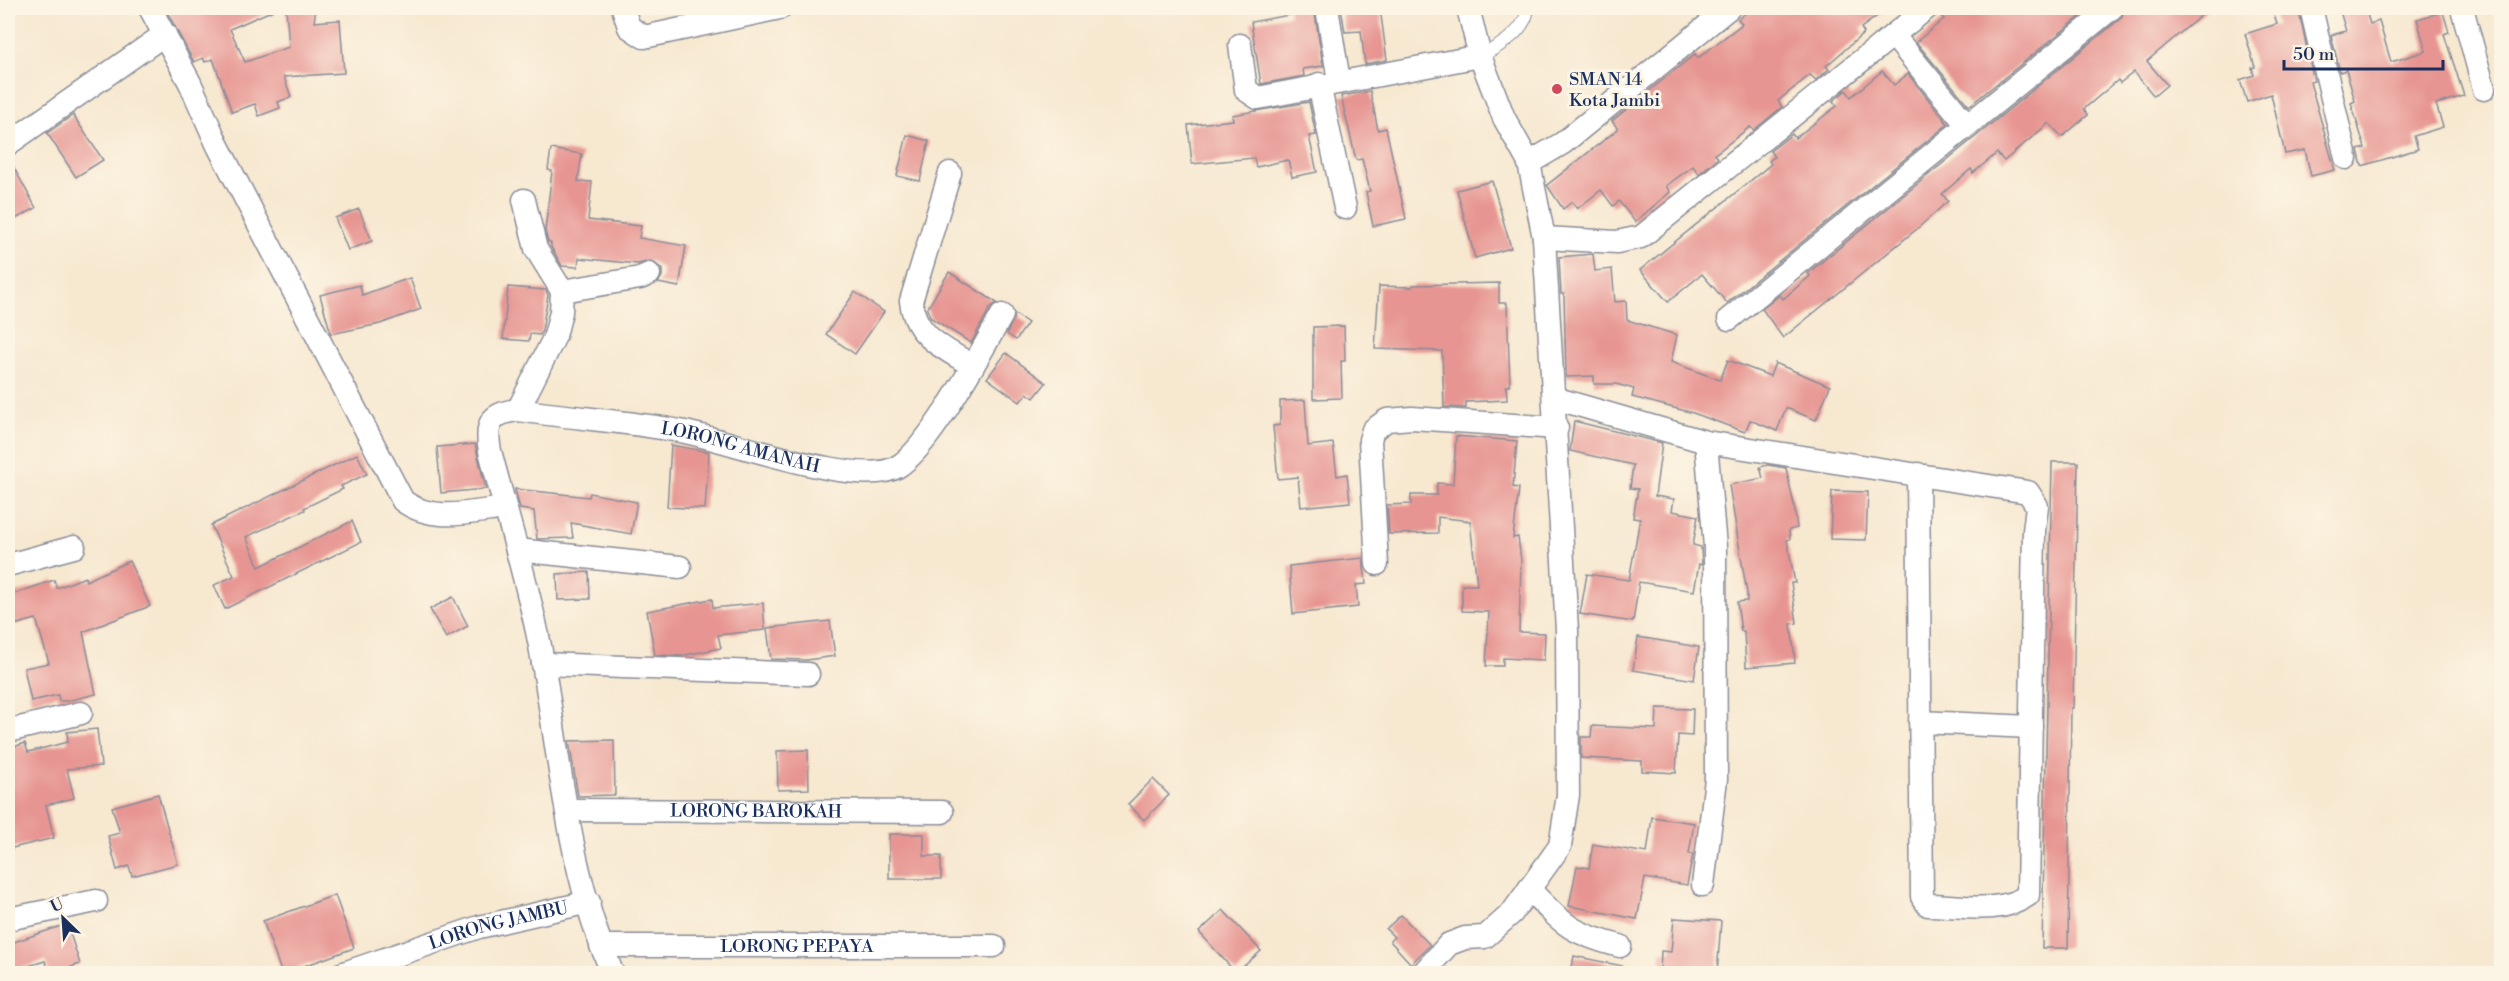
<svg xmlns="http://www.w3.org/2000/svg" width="2509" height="981" font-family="'Libre Bodoni',serif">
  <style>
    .building { fill: #e79592 }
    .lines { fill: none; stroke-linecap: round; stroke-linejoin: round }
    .lane-casing { stroke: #898c97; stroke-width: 14 }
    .street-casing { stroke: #898c97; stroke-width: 25 }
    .lane { stroke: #fff; stroke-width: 12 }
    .street { stroke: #fff; stroke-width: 22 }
    .poi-dot { fill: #d1495b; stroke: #fcf5e5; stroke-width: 2 }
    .labels { text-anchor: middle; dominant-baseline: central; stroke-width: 6; stroke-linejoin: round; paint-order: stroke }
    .poi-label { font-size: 18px; fill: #1b2f5e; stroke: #fcf5e5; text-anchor: start }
    .street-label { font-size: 18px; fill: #1b2f5e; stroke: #fcf5e5 }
  </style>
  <rect width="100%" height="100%" fill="#fcf5e5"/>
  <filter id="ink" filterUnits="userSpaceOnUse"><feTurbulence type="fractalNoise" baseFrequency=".0167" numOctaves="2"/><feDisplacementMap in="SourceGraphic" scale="12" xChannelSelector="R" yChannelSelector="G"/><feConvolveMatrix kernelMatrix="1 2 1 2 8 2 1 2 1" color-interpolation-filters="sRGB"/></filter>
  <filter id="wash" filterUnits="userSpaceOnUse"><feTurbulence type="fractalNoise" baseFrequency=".008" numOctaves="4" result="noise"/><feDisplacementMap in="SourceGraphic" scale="24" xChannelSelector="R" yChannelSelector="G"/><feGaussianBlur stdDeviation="1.35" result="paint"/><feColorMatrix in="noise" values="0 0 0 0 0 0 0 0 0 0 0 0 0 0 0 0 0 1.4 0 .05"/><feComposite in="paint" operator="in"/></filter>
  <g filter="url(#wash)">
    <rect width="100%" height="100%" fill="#f7e8d0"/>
    <g id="blocks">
      <g class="building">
        <polygon points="165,8 278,8 230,29 245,62 289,47 286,8 316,8 314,22 340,20 344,73 284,77 291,97 278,102 280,108 259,116 255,104 232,112 213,59 205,62 203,58 194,62"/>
        <polygon points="1289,8 1314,8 1323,66 1303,69 1304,76 1261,84 1251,22 1290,15"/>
        <polygon points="1341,8 1380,8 1387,60 1365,64 1361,31 1345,32"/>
        <polygon points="1752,8 1888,8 1861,28 1864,33 1826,66 1829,69 1816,80 1810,75 1778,101 1782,107 1754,130 1750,127 1715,154 1718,158 1699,174 1693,166 1666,186 1670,192 1635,222 1619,201 1613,206 1601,190 1577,209 1572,202 1563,209 1547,185 1618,129 1612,121 1649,91 1695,54 1698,58 1742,24 1738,19"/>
        <polygon points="1940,8 2091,8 1969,106 1916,42 1944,19 1939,14"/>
        <polygon points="2125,8 2210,8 2147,61 2167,85 2154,96 2134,72 2120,83 2118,80 2084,109 2088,115 2062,137 2049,123 2004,161 1997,153 1973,173 1971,169 1942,194 1948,201 1917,229 1783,338 1762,309 1780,295 1783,299 1810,276 1808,273 2121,18"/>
        <polygon points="2272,8 2298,8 2314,81 2310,82 2335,170 2311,176 2305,150 2285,154 2271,94 2247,102 2240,80 2254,75 2252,68 2255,67 2245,34 2277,24"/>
        <polygon points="2339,8 2365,8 2370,24 2379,21 2391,62 2426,51 2417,19 2443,12 2449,32 2444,34 2464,96 2436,104 2443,127 2414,136 2418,149 2362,166 2358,150 2365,148 2351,103 2355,101 2346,70 2340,72 2331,35 2346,31"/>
        <polygon points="1882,71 1894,85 1908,74 1948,124 1727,303 1702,274 1668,302 1640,270 1771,164 1769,161 1774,157 1770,151 1792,134 1795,138 1837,106 1833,101 1846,90 1851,97"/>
        <polygon points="1370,91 1378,130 1386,128 1406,219 1373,226 1366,192 1370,191 1362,159 1356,160 1341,96"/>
        <polygon points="1309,102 1316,135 1309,136 1317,172 1292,177 1288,160 1256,167 1254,158 1192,164 1188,125 1233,120 1232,115"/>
        <polygon points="73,115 103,160 76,177 47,133"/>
        <polygon points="907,135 929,141 920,181 897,176"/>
        <polygon points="551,149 582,154 578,181 592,182 588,220 641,226 639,238 686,246 679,287 658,283 662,276 662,269 651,261 638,264 579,258 578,267 562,266 551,247 551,243 548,242 545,231 552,171 548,170"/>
        <polygon points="8,157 36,208 8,223"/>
        <polygon points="1492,181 1511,248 1475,258 1457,190"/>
        <polygon points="359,209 372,241 348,250 335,218"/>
        <polygon points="1593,254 1595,271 1612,269 1615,302 1626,301 1627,320 1677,335 1671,362 1720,380 1728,360 1770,376 1775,363 1830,386 1816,420 1786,408 1777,431 1750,420 1745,432 1693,413 1632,397 1634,389 1616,384 1594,384 1594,376 1566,377 1564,294 1561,294 1559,257"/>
        <polygon points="949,272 997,303 990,308 971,343 931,318 927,309"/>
        <polygon points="410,278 421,309 380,324 331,334 320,295 360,285 362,295"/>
        <polygon points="1499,283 1499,303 1507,303 1510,386 1506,386 1507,400 1466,402 1466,408 1444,407 1442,351 1375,349 1379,286 1412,287 1413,285"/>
        <polygon points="508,287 546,290 548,295 542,331 540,335 530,334 529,341 503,339"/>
        <polygon points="855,292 884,312 855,354 826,334"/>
        <polygon points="1015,314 1028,323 1016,340 1007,334"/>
        <polygon points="1344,326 1345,361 1341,361 1342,398 1313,399 1313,327"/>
        <polygon points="1006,353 1046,383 1034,398 1027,393 1020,402 987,378"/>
        <polygon points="1305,400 1308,446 1333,443 1337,476 1347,474 1350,502 1301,507 1298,477 1278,479 1273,426 1280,425 1280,401"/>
        <polygon points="1574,421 1662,443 1655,496 1674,499 1672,511 1698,516 1693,545 1701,547 1702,565 1699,564 1694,591 1639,582 1633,622 1580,614 1587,574 1629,580 1640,519 1633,518 1638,489 1630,488 1633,465 1570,451"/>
        <polygon points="1456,436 1517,441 1513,487 1519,488 1513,538 1518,537 1521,561 1519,632 1545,633 1544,660 1503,658 1503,666 1486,666 1489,612 1462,611 1462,585 1477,585 1470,521 1438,517 1438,533 1389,534 1387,505 1411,504 1411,495 1437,495 1437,483 1453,484"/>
        <polygon points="475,444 486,489 441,493 437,447"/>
        <polygon points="671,445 709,452 705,509 667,507"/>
        <polygon points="357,454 367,474 341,486 343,489 304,508 305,510 246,537 259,567 352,521 361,542 225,609 214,585 234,576 211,525"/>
        <polygon points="2052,462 2078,462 2073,708 2071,708 2068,948 2042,948"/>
        <polygon points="1768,465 1786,468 1794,505 1797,528 1789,530 1790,539 1787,540 1795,583 1791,583 1797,623 1791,624 1795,663 1746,667 1744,631 1741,631 1737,602 1747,601 1747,593 1729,485 1763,478 1760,467"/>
        <polygon points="515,489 589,497 590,493 637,502 631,534 571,523 573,538 537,539 534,511 520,509"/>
        <polygon points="1832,491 1868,492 1866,540 1830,539"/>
        <polygon points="1363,558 1366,584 1356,585 1358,607 1293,614 1289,566"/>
        <polygon points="129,561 150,606 83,632 96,694 67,701 59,701 58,695 31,701 24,668 49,663 36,619 14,625 8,596 54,580 57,588 85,577 86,581"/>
        <polygon points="589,572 590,599 558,600 557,574"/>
        <polygon points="453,597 468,626 446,638 430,609"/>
        <polygon points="712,599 713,608 763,603 765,630 718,635 721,648 680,656 655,655 647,611"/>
        <polygon points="830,621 835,656 807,660 771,659 767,628"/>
        <polygon points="1638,637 1699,647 1694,680 1633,670"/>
        <polygon points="1657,708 1693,709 1692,736 1678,735 1676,773 1642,771 1642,761 1581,758 1581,737 1591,737 1592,726 1656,729"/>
        <polygon points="97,729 101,766 67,769 74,798 46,805 54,838 8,849 8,749 25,743 28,752 68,742 67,732"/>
        <polygon points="614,740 615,795 578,796 569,741"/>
        <polygon points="808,750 809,789 778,790 777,751"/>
        <polygon points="1153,779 1169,795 1144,820 1128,804"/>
        <polygon points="158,794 178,864 132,876 129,866 117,870 108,836 120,833 112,807"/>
        <polygon points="1652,817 1694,823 1689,854 1693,854 1687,885 1645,878 1637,919 1569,906 1577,866 1589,868 1593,844 1647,853"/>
        <polygon points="889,834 924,834 924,856 941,856 941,879 889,879"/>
        <polygon points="335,895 354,948 282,974 263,921"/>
        <polygon points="1223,910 1261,951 1236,973 1199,932"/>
        <polygon points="1401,915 1430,945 1411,964 1390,941 1394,937 1386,929"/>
        <polygon points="1674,918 1721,921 1717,974 1660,974 1661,951 1671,952"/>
        <polygon points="67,924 80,964 50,974 45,961 8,972 8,944"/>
        <polygon points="1574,956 1623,966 1622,974 1571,974"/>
      </g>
    </g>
  </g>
  <g filter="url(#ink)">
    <use href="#blocks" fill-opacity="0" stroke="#898c97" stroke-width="1.5"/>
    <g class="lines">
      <defs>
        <path id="lane" d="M 1480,56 C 1499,47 1526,31 1528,8"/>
        <g id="street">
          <path d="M 150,8 L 190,83 L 218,146 L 403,501 C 433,523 470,512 505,508"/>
          <polyline points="623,8 629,27 644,37 780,8"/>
          <polyline points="1327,8 1339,81"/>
          <polyline points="2311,8 2346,158"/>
          <polyline points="2462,8 2484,89"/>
          <polyline points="1893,35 1967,125"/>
          <polyline points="1240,45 1246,90 1258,98 1480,56"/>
          <polyline points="1319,84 1345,208"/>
          <polyline points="8,144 165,34"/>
          <polyline points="1529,163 1563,143 1729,8"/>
          <path d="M 950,173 L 911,301 C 915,337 944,348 973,366"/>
          <polyline points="1544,238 1617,242 1641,237 1927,8"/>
          <polyline points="562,291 640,278 649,274"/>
          <polyline points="1729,319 2112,8"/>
          <path d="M 1554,398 L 1706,442 L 2028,492 L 2037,506 L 2034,531 L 2028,895 C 2002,915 1959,905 1928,905 L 1922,897 L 1918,474"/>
          <polyline points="518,410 555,336 561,312 562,291 536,249 524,200"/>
          <polyline points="517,550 680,567"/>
          <polyline points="1377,564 1370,440 1373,430 1387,420 1412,418 1557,428"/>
          <polyline points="8,565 74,547"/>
          <polyline points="543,664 808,674"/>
          <polyline points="1920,722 2031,727"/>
          <polyline points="8,731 81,713"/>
          <path id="s1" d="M 568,810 L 942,812"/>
          <polyline points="1703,885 1716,779 1715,547 1706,442"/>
          <path d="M 1529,889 C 1564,925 1570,933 1620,946"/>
          <polyline points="8,919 96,901"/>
          <path id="s2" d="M 601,946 L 994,946"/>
          <path id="s3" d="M 341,974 L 479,927 L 589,902"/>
          <path id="s4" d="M 613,974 C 567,871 560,755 540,646 C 527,580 507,516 490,451 C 485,424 490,413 518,410 C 572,418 626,421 680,431 C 727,439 858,489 897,467 C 929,449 982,350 1002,315"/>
          <polyline points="1422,974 1449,944 1465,938 1485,937 1512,913 1560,846 1568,795 1567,630 1544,238 1529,163 1504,118 1480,56 1468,8"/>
        </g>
      </defs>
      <use href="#lane" class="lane-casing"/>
      <use href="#street" class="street-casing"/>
      <use href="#lane" class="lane"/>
      <use href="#street" class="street"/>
    </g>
  </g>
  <circle class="poi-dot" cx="1557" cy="89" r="6"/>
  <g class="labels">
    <g class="poi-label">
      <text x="1569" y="79">SMAN 14<tspan x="1569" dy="21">Kota Jambi</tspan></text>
    </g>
    <g class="street-label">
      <text stroke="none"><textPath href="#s4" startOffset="824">LORONG AMANAH</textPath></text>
      <text stroke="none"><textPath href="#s1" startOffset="188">LORONG BAROKAH</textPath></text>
      <text stroke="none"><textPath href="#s3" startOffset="165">LORONG JAMBU</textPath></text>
      <text stroke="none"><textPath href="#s2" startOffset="196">LORONG PEPAYA</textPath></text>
    </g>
  </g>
  <rect width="2509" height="981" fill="none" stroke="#fcf5e5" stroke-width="30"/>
  <g transform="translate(63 918) rotate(335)" stroke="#fcf5e5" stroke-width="4.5" paint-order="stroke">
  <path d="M0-4.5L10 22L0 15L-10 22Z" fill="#1b2f5e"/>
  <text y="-9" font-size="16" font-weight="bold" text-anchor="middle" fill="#1b2f5e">U</text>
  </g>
  <path d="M2284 60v9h159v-9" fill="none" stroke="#1b2f5e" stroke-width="3"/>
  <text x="2293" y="60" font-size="18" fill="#1b2f5e" stroke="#fcf5e5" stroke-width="4.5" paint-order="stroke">50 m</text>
</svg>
